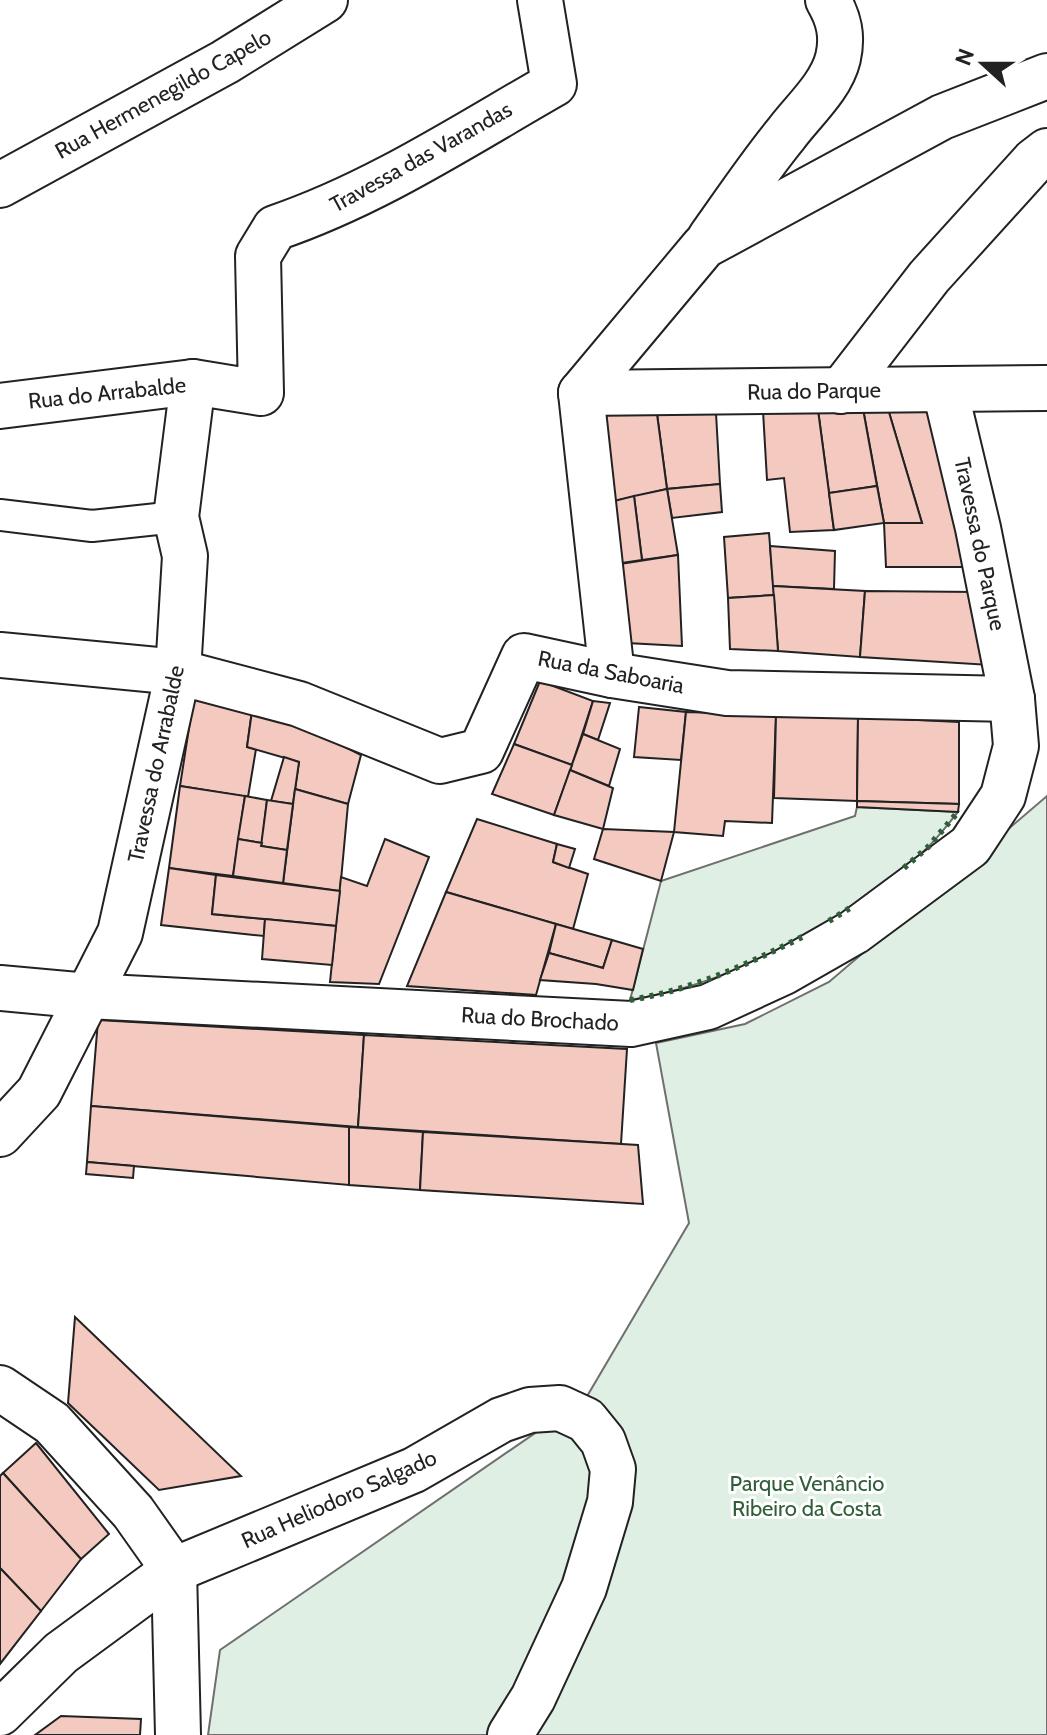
<svg xmlns="http://www.w3.org/2000/svg" width="1047" height="1735" font-family="Cabin,sans-serif">
  <style>
    .green { fill: #e0efe3; stroke: #6f6f6f; stroke-width: 2 }
    .building { fill: #f3c9c0; stroke: #222; stroke-width: 2 }
    .lines { fill: none; stroke-linecap: round; stroke-linejoin: round }
    .lane-casing { stroke: #222; stroke-width: 34 }
    .street-casing { stroke: #222; stroke-width: 48 }
    .lane { stroke: #fff; stroke-width: 30 }
    .street { stroke: #fff; stroke-width: 44 }
    .hedge { stroke: #2f5e38; stroke-width: 6; stroke-dasharray: 4 6; stroke-linecap: butt }
    .labels { text-anchor: middle; dominant-baseline: central; stroke-width: 6; stroke-linejoin: round; paint-order: stroke }
    .street-label { font-size: 22px; fill: #222; stroke: #fff }
    .park-label { font-size: 22px; fill: #2f5e38; stroke: #fff }
  </style>
  <rect width="100%" height="100%" fill="#fff"/>
  <g class="green">
    <polygon points="1047,796 1047,1735 208,1735 220,1650 586,1398 689,1223 656,1043 745,1024 829,982"/>
    <path d="M 857,807 L 958,812 C 948,824 938,838 926,849 C 850,922 734,983 630,1000 L 661,881 L 855,816 Z"/>
  </g>
  <g class="building">
    <polygon points="935,408 974,567 886,567 884,523 922,523 888,409"/>
    <polygon points="863,409 888,409 922,523 884,523"/>
    <polygon points="863,409 877,486 829,493 818,410"/>
    <polygon points="818,410 834,530 790,532 784,478 767,480 763,411"/>
    <polygon points="716,413 720,484 667,489 657,414"/>
    <polygon points="657,414 667,489 602,504 605,415"/>
    <polygon points="720,484 722,512 672,518 667,489"/>
    <polygon points="877,486 884,523 834,530 829,493"/>
    <polygon points="667,489 678,555 642,560 634,496"/>
    <polygon points="634,496 642,560 615,564 602,504"/>
    <polygon points="769,533 774,595 728,598 724,537"/>
    <polygon points="770,546 835,551 834,589 773,586"/>
    <polygon points="678,555 682,646 627,643 620,564"/>
    <polygon points="773,586 865,591 860,657 778,651"/>
    <polygon points="865,591 978,592 990,665 860,657"/>
    <polygon points="774,595 778,651 730,649 728,598"/>
    <polygon points="540,681 593,701 572,765 514,744"/>
    <polygon points="194,696 252,711 247,747 256,749 248,797 180,786"/>
    <polygon points="593,701 610,703 598,740 583,734"/>
    <polygon points="639,707 686,712 681,760 634,757"/>
    <polygon points="252,711 306,727 361,755 348,804 295,789 299,762 247,747"/>
    <polygon points="686,712 776,715 772,823 725,821 723,836 674,832"/>
    <polygon points="776,715 858,717 857,801 774,798"/>
    <polygon points="858,717 959,722 959,804 857,801"/>
    <polygon points="583,734 620,749 609,786 570,770"/>
    <polygon points="514,744 572,765 554,815 492,794"/>
    <polygon points="284,757 299,762 293,804 271,801"/>
    <polygon points="570,770 613,788 603,829 554,815"/>
    <polygon points="180,786 245,796 233,876 169,868"/>
    <polygon points="295,789 348,804 340,891 283,883"/>
    <polygon points="245,796 267,800 262,843 238,839"/>
    <polygon points="267,800 293,804 287,850 261,846"/>
    <polygon points="857,801 959,804 958,812 857,807"/>
    <polygon points="477,819 557,844 553,862 588,874 573,929 446,892"/>
    <polygon points="603,829 674,832 661,881 594,859"/>
    <polygon points="238,839 262,843 261,846 287,850 283,883 233,876"/>
    <polygon points="385,839 429,857 379,984 330,982 341,877 367,886"/>
    <polygon points="557,844 575,849 569,868 553,862"/>
    <polygon points="169,868 216,875 212,914 265,919 264,936 161,925"/>
    <polygon points="216,875 340,891 336,926 212,914"/>
    <polygon points="446,892 556,924 536,995 407,986"/>
    <polygon points="265,919 336,926 332,965 262,959"/>
    <polygon points="556,924 612,940 603,968 549,953"/>
    <polygon points="612,940 643,949 633,990 596,984 540,980 549,953 603,968"/>
    <polygon points="98,1020 364,1035 358,1127 91,1106"/>
    <polygon points="364,1035 627,1049 621,1144 358,1127"/>
    <polygon points="91,1106 349,1127 349,1185 87,1162"/>
    <polygon points="349,1127 423,1132 420,1190 349,1185"/>
    <polygon points="423,1132 638,1145 643,1204 420,1190"/>
    <polygon points="87,1162 134,1166 133,1178 86,1174"/>
    <polygon points="75,1317 241,1476 159,1490 68,1403"/>
    <polygon points="36,1443 109,1534 81,1559 3,1473"/>
    <polygon points="3,1473 81,1559 41,1611 0,1568 0,1476"/>
    <polygon points="0,1568 41,1611 0,1664"/>
    <polygon points="61,1716 141,1719 140,1735 35,1735"/>
  </g>
  <g class="lines">
    <defs>
      <polyline id="lane" points="0,515 92,526 176,517"/>
      <g id="street">
        <polyline points="0,185 225,62 325,0"/>
        <path d="M 710,238 C 735,203 759,167 786,134 C 803,111 831,87 838,58 C 843,36 839,19 828,0"/>
        <polyline points="841,391 929,277 1034,161 1047,151"/>
        <polyline points="581,393 1047,388"/>
        <path d="M 0,406 L 193,382 L 261,393 L 258,256 L 275,228 C 375,194 463,136 554,84 L 540,0"/>
        <polyline points="0,655 178,672 299,704 440,761 481,751 524,656 612,675 727,693 1012,699"/>
        <polyline points="612,675 581,393 704,246 942,117 1047,76"/>
        <polyline points="0,988 88,996 631,1024 708,1007 784,972 854,932 970,846 1003,796 1016,746 1012,699 978,528 945,390"/>
        <polyline points="0,1134 39,1092 120,933 178,672 185,556 176,517 193,382"/>
        <polyline points="0,1388 52,1423 133,1512 174,1570"/>
        <polyline points="174,1570 178,1735"/>
        <polyline points="0,1713 61,1653 174,1570 414,1470 501,1420 530,1410 560,1408 586,1420 603,1441 613,1469 610,1502 584,1588 533,1698 510,1735"/>
      </g>
    </defs>
    <use href="#lane" class="lane-casing"/>
    <use href="#street" class="street-casing"/>
    <use href="#lane" class="lane"/>
    <use href="#street" class="street"/>
    <g class="hedge">
      <polyline points="904,868 928,847 958,812"/>
      <polyline points="829,921 850,908"/>
      <path d="M 630,1000 C 692,990 746,965 802,937"/>
    </g>
  </g>
  <g class="labels">
    <g class="street-label">
      <text transform="translate(163 94) rotate(-29)">Rua Hermenegildo Capelo</text>
      <text transform="translate(421 157) rotate(-29)">Travessa das Varandas</text>
      <text transform="translate(814 391) rotate(-1)">Rua do Parque</text>
      <text transform="translate(107 393) rotate(-6)">Rua do Arrabalde</text>
      <text transform="translate(980 544) rotate(78)">Travessa do Parque</text>
      <text transform="translate(611 672) rotate(11)">Rua da Saboaria</text>
      <text transform="translate(156 764) rotate(-78)">Travessa do Arrabalde</text>
      <text transform="translate(540 1019) rotate(3)">Rua do Brochado</text>
      <text transform="translate(339 1499) rotate(-24)">Rua Heliodoro Salgado</text>
    </g>
    <g class="park-label">
      <text x="807" y="1483">Parque Venâncio<tspan x="807" dy="25">Ribeiro da Costa</tspan></text>
    </g>
  </g>
  <g transform="translate(983 64) rotate(291)" stroke="#ffffff" stroke-width="6" paint-order="stroke">
  <path d="M0-6L14 30L0 20L-14 30Z" fill="#222222"/>
  <text y="-12" font-size="22" font-weight="bold" text-anchor="middle" fill="#222222">N</text>
  </g>
</svg>
